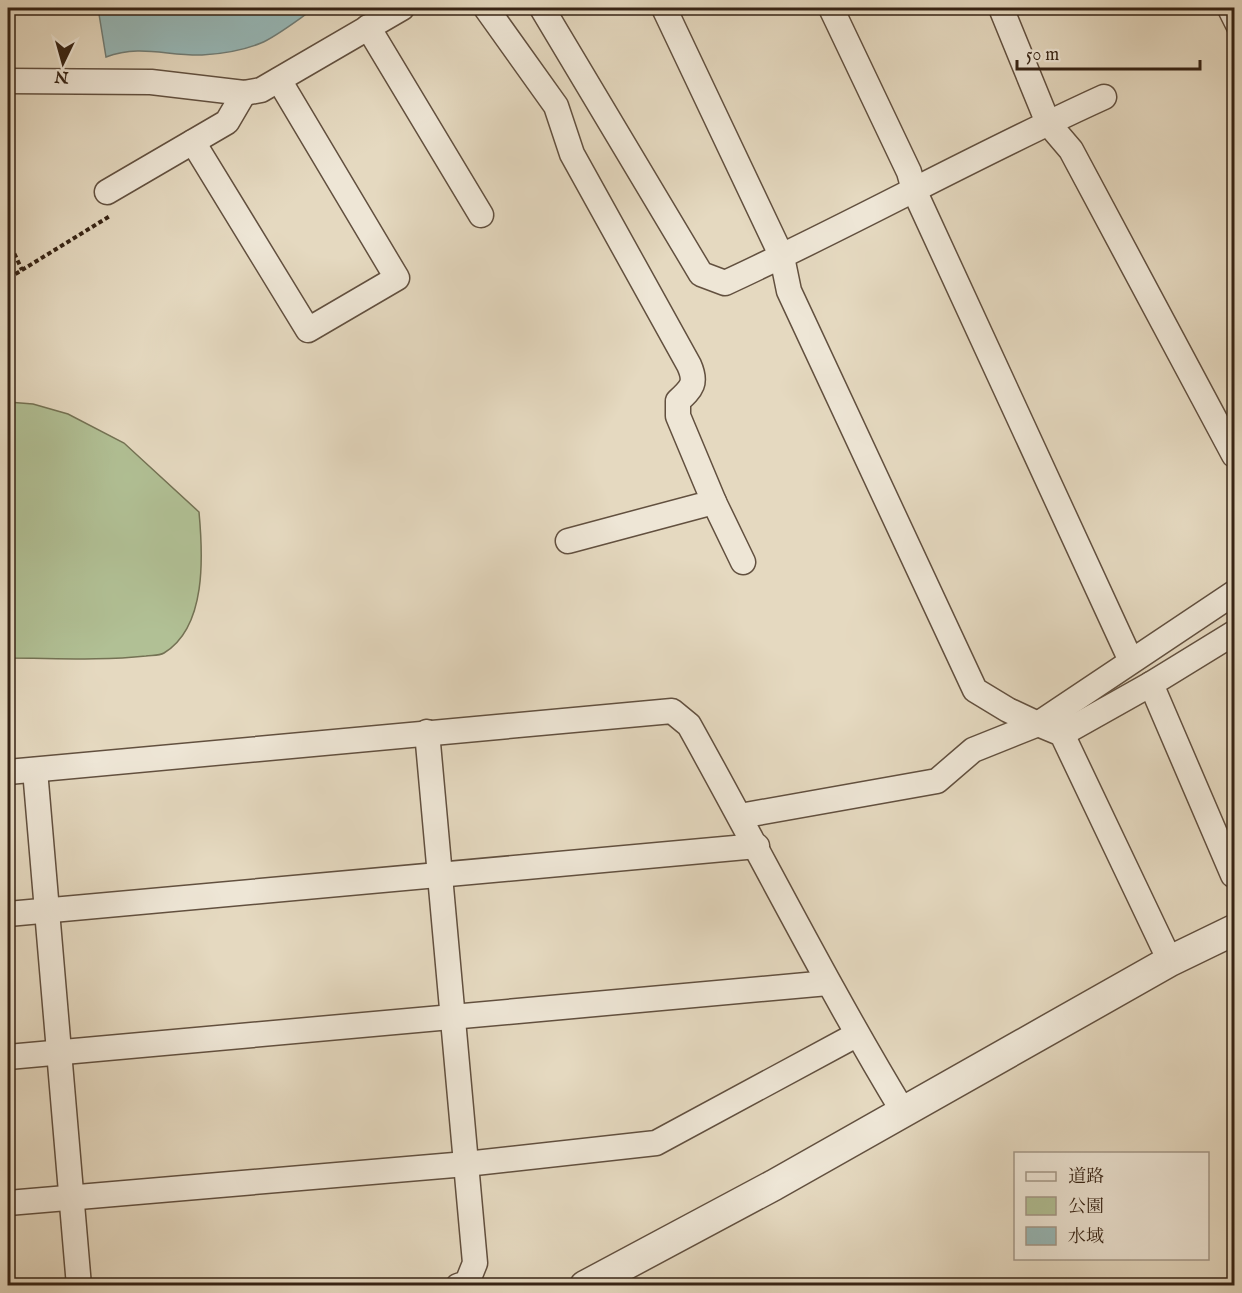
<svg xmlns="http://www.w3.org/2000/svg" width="1242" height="1293" font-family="'IM FELL English','Noto Serif JP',serif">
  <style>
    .green { fill: #b1c095; stroke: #747254; stroke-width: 1.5 }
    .water { fill: #97b9b9; stroke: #707d77; stroke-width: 1.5 }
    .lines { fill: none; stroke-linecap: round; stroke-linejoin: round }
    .service-casing { stroke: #62503f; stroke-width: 15 }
    .minor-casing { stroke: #62503f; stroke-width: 27 }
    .tertiary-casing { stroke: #62503f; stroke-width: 33 }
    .path { stroke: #362314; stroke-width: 4; stroke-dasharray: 4.5 3; stroke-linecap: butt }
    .service { stroke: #eee6d6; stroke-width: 12 }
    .minor { stroke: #eee6d6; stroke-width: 24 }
    .tertiary { stroke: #eee6d6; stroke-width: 30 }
  </style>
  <rect width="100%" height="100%" fill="#e5d9c0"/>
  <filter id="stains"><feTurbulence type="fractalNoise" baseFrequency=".00333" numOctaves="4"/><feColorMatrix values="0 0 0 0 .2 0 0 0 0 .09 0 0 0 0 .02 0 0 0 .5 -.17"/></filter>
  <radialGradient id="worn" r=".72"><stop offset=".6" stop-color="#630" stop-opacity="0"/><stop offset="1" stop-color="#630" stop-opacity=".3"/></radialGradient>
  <path class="green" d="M 8,402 L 33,404 L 68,414 L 124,443 L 199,512 C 203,555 207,627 164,653 C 159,656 151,655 146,656 C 100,661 53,658 8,658 Z"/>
  <path class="water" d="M 98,8 L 315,8 C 300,18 276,37 261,43 C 244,50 220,54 202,55 C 167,56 140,44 106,57 Z"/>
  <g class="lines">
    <defs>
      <polyline id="service" points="1223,8 1234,30"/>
      <g id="minor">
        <path d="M 486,8 L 556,106 L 572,154 L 689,365 C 697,383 692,388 678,401 L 678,416 L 714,502 L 568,541"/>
        <path d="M 542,8 L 701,274 L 725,283 C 853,224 976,155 1104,97"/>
        <polyline points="664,8 782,257 789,291 975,690 1008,710 1038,724 1234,593"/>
        <polyline points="831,8 909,172 914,190 1131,661"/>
        <polyline points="1001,8 1048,123 1071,150 1234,455"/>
        <polyline points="368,27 481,215"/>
        <polyline points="8,81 151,82 244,93 261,90 402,8"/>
        <polyline points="193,142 308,330 397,278 279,80"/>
        <polyline points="107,192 227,122 244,93"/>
        <polyline points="714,502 743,562"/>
        <polyline points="1151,684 1233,875 1234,874"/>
        <polyline points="427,732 475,1263 467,1283 458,1286"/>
        <polyline points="1062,734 1151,684 1234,633"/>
        <polyline points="35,770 79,1286"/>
        <path d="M 8,772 L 672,711 L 689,725 C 761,854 827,986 904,1113"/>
        <polyline points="740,816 937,781 973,750 1038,724 1062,734 1170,961"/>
        <polyline points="8,914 757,846"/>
        <polyline points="8,1057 828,983"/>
        <polyline points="8,1203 466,1164 656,1143 856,1035"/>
      </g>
      <polyline id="tertiary" points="585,1286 774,1185 1170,961 1234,930"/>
    </defs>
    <use href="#service" class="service-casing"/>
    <use href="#minor" class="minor-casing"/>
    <use href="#tertiary" class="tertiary-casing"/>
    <g class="path">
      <polyline points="8,240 22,270"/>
      <polyline points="9,278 110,216"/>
    </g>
    <use href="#service" class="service"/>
    <use href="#minor" class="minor"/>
    <use href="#tertiary" class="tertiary"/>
  </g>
  <rect width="1242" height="1293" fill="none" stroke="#e5d9c0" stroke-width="30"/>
  <rect x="9" y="9" width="1224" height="1275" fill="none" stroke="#362314" stroke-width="3"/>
  <rect x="15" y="15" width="1212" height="1263" fill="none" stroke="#362314" stroke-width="1.5"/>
  <rect x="1014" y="1152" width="195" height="108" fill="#eee6d6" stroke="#a49888" stroke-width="1.5"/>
  <rect x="1026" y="1172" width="30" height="9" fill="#eee6d6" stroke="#a49888" stroke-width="1.5"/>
  <text x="1068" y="1182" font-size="18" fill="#362314">道路</text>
  <rect x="1026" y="1197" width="30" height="18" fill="#b1c095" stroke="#a49888" stroke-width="1.5"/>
  <text x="1068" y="1212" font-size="18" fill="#362314">公園</text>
  <rect x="1026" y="1227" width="30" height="18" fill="#97b9b9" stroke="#a49888" stroke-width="1.5"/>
  <text x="1068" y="1242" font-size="18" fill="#362314">水域</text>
  <g transform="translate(63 63) rotate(185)" stroke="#eee6d6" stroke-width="4.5" paint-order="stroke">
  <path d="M0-4.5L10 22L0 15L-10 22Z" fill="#362314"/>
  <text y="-9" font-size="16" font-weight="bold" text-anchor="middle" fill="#362314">N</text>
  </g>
  <path d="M1017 60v9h183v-9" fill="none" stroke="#362314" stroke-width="3"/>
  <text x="1026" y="60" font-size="18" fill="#362314" stroke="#eee6d6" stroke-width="4.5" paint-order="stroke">50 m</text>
  <rect width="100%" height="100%" filter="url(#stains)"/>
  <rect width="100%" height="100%" fill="url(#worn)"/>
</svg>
